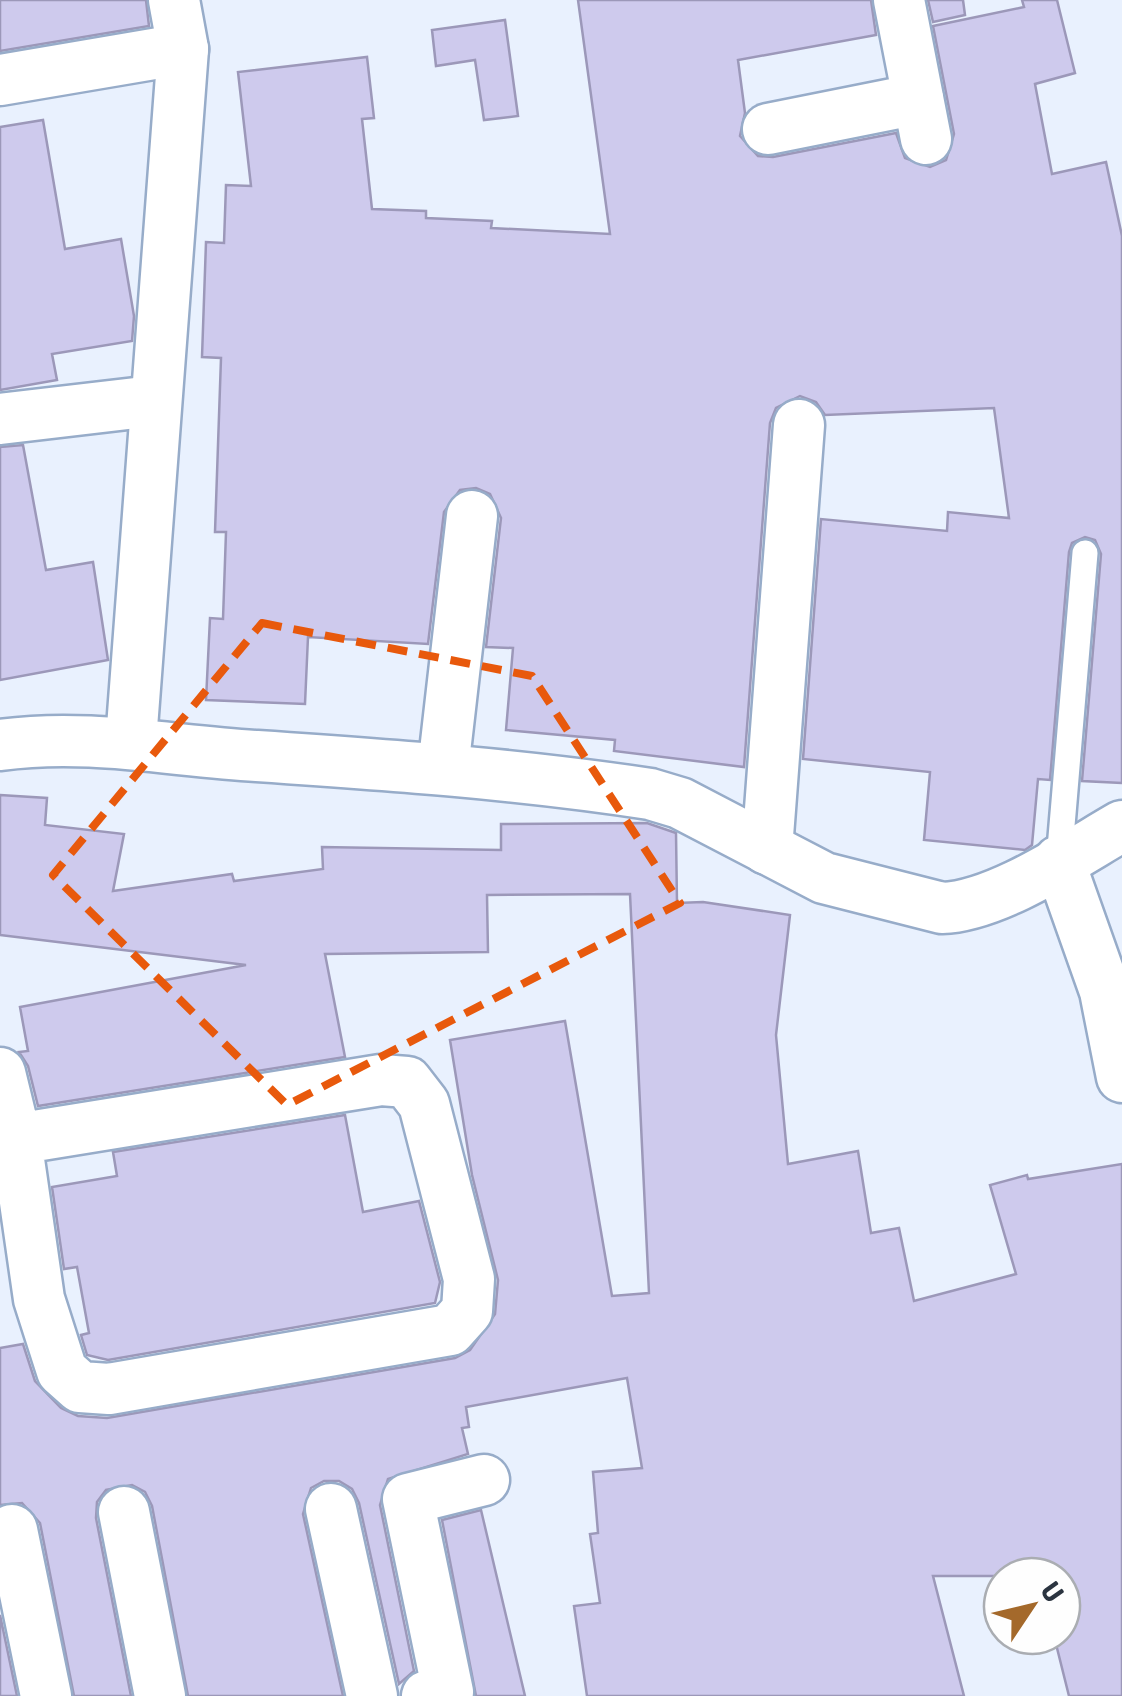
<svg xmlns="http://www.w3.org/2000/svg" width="1122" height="1696" font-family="'Asap Condensed',sans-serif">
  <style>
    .building { fill: #cecaed; stroke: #9c98b9; stroke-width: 2.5 }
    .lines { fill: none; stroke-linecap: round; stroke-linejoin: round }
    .lane-casing { stroke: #97acc9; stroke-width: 30 }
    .street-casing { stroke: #97acc9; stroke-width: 55 }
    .lane { stroke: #fff; stroke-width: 25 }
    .street { stroke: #fff; stroke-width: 50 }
    .marked { fill: none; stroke: #e8590c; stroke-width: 8; stroke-dasharray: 20 12; stroke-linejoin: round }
  </style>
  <rect width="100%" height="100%" fill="#e9f1fe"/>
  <g class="building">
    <polygon points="0,0 146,0 149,26 0,51"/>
    <polygon points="578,0 871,0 876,35 738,60 745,113 740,136 758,156 773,157 896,133 905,158 930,167 946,160 954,134 933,26 1024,7 1022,0 1057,0 1075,73 1035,84 1052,174 1106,162 1122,236 1122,783 1082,781 1101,554 1095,540 1085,537 1072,543 1069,552 1050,780 1038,779 1032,845 1025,850 924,840 930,772 803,759 821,519 947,531 948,512 1009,518 994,408 825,415 816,402 800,396 776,408 770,423 744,767 614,751 615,740 506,730 513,648 486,647 501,518 490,494 476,488 460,490 444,512 428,644 308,637 305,704 206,700 210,618 223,619 226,532 215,532 221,358 202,357 206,242 224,243 226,185 251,186 238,72 367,57 374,118 362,119 372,209 426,211 426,218 492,221 491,228 610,234"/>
    <polygon points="928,0 963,0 965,15 933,22"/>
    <polygon points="505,20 518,116 484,120 475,60 436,66 432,30"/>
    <polygon points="43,120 65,249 121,239 134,316 132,341 52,354 57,380 0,390 0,127"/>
    <polygon points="23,445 46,570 93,562 108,660 0,680 0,447"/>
    <polygon points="0,795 47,798 45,825 124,834 113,891 232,874 234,881 323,869 322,847 501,850 501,824 647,823 676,833 677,903 703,902 790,915 776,1035 788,1164 858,1151 871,1233 899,1228 914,1301 1016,1274 990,1185 1027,1175 1028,1179 1122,1164 1122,1696 1069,1696 1055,1640 1062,1639 1062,1576 933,1576 964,1696 587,1696 574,1606 600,1603 590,1534 598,1533 593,1472 642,1468 627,1378 466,1407 469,1427 462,1428 468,1454 388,1479 380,1505 414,1671 399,1684 359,1503 352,1489 339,1481 324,1481 311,1488 303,1514 343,1696 188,1696 152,1506 145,1492 132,1485 106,1490 97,1502 96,1518 131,1696 74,1696 40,1523 22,1503 0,1505 0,1348 23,1344 35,1381 61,1408 78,1416 107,1418 455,1358 470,1350 495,1314 498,1280 472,1175 450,1040 565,1021 612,1296 649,1293 630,894 487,895 488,952 325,954 345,1057 38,1106 28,1066 19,1052 28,1051 20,1007 246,965 0,935"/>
    <polygon points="345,1115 363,1212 419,1201 440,1282 435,1303 108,1360 87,1355 81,1335 89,1333 77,1267 64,1269 52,1187 117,1176 113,1152"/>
    <polygon points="481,1510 525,1696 476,1696 442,1520"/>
    <polygon points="0,1615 17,1696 0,1696"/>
  </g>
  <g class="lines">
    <defs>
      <polyline id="lane" points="1059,861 1085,553"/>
      <g id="street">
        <polyline points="899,0 926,139"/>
        <polyline points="0,80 183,49"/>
        <polyline points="768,129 918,99"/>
        <polyline points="0,419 153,401"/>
        <polyline points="131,741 183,49 174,0"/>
        <path d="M 0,745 C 87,733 171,751 257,756 C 389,765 520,774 650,794 L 680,803 L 824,878 L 942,908 C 998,906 1073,854 1122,826"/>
        <polyline points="443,769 472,516"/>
        <polyline points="767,849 799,425"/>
        <polyline points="1059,861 1105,991 1122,1077"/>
        <polyline points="0,1073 16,1139 39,1299 62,1371 80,1387 109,1389 450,1330 467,1311 469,1279 424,1104 407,1082 381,1080 16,1139"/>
        <polyline points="331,1509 372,1696"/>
        <polyline points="124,1512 160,1696"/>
        <polyline points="12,1530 46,1696"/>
        <polyline points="427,1696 448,1692 408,1499 484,1480"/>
      </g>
    </defs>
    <use href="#lane" class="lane-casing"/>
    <use href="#street" class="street-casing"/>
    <use href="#lane" class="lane"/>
    <use href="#street" class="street"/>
  </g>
  <path class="marked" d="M 262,623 L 532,676 L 680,903 L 287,1105 L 53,875 Z"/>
  <g transform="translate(1032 1606) rotate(55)"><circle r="48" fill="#fefefe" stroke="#aaadb2" stroke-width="2.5"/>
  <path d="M0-8L18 38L0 25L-18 38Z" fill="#a4692b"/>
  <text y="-15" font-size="28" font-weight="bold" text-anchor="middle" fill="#2b3440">U</text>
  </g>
</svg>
